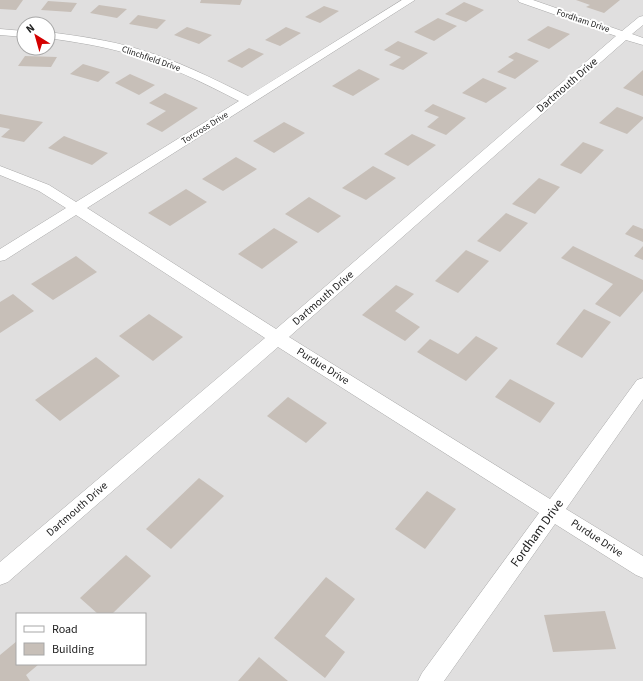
<svg xmlns="http://www.w3.org/2000/svg" width="643" height="681" font-family="'Source Sans 3',sans-serif">
  <style>
    .residential { fill: #e0dfdf; fill-rule: evenodd }
    .building { fill: #c7bfb8 }
    .lines { fill: none; stroke-linecap: round; stroke-linejoin: round }
    .minor-casing { stroke: #a9a9a9; stroke-width: 1 }
    .minor { fill: #fff; fill-rule: evenodd }
    .labels { text-anchor: middle; dominant-baseline: central; stroke-width: 4; stroke-linejoin: round; paint-order: stroke }
    .far-street-label { font-size: 9px; fill: #222; stroke: #fff }
    .street-label { font-size: 11px; fill: #222; stroke: #fff }
    .near-street-label { font-size: 13px; fill: #222; stroke: #fff }
  </style>
  <rect width="100%" height="100%" fill="#f2efe9"/>
  <path class="residential" d="M 0,0 L 643,0 L 643,681 L 0,681 ZM 24,24 L 48,24 L 48,48 L 24,48 ZM 17,614 L 145,614 L 145,664 L 17,664 Z"/>
  <g class="building">
    <polygon points="0,0 23,0 16,10 0,9"/>
    <polygon points="201,0 242,0 240,5 200,3"/>
    <polygon points="576,0 620,0 604,13 586,7 590,5"/>
    <polygon points="48,1 77,3 71,12 41,10"/>
    <polygon points="464,2 484,10 466,22 445,14"/>
    <polygon points="99,5 127,9 117,18 90,13"/>
    <polygon points="324,6 339,11 320,23 305,17"/>
    <polygon points="138,15 166,20 157,29 129,24"/>
    <polygon points="438,18 457,26 434,41 414,32"/>
    <polygon points="548,26 570,34 549,49 527,40"/>
    <polygon points="187,27 212,35 199,44 174,35"/>
    <polygon points="286,27 301,33 280,46 265,40"/>
    <polygon points="398,41 428,53 403,70 389,65 401,57 384,50"/>
    <polygon points="249,48 264,54 242,68 227,61"/>
    <polygon points="516,52 539,61 515,79 497,72 514,60 508,57"/>
    <polygon points="25,56 57,57 51,67 18,66"/>
    <polygon points="83,64 110,72 98,82 70,74"/>
    <polygon points="359,69 380,79 353,96 332,86"/>
    <polygon points="643,70 643,96 623,88"/>
    <polygon points="130,74 155,85 139,95 115,83"/>
    <polygon points="483,78 507,88 486,103 462,93"/>
    <polygon points="165,93 198,108 162,132 146,124 166,111 149,103"/>
    <polygon points="433,104 466,118 446,135 427,127 439,117 424,111"/>
    <polygon points="617,107 643,117 643,119 627,134 599,123"/>
    <polygon points="0,114 43,122 24,142 1,137 10,129 0,127"/>
    <polygon points="284,122 305,133 274,153 253,141"/>
    <polygon points="412,134 436,145 408,166 384,154"/>
    <polygon points="64,136 108,153 92,165 48,148"/>
    <polygon points="583,142 604,150 581,174 560,165"/>
    <polygon points="236,157 257,169 223,191 202,179"/>
    <polygon points="373,166 396,178 366,200 342,188"/>
    <polygon points="539,178 560,187 535,214 512,204"/>
    <polygon points="186,189 207,202 170,226 148,213"/>
    <polygon points="309,197 341,216 318,233 285,214"/>
    <polygon points="506,213 528,223 500,252 477,241"/>
    <polygon points="633,225 643,229 643,242 625,234"/>
    <polygon points="274,228 298,242 262,269 238,254"/>
    <polygon points="573,246 643,280 643,291 620,317 595,304 613,284 561,258"/>
    <polygon points="643,246 643,260 634,256"/>
    <polygon points="466,250 489,261 458,293 435,281"/>
    <polygon points="76,256 97,272 53,300 31,284"/>
    <polygon points="396,285 414,294 395,311 420,327 405,341 362,315"/>
    <polygon points="13,294 34,311 0,333 0,302"/>
    <polygon points="584,309 611,322 582,358 556,344"/>
    <polygon points="149,314 183,337 153,361 119,336"/>
    <polygon points="476,336 498,348 466,381 417,352 430,339 458,354"/>
    <polygon points="96,357 120,376 60,421 35,400"/>
    <polygon points="510,379 555,403 540,423 495,397"/>
    <polygon points="288,397 327,423 306,443 267,416"/>
    <polygon points="199,478 224,496 171,549 146,529"/>
    <polygon points="427,491 456,509 425,549 395,529"/>
    <polygon points="126,555 151,576 112,614 98,614 80,598"/>
    <polygon points="326,577 355,599 325,636 345,652 325,678 274,638"/>
    <polygon points="605,611 616,649 553,652 544,615"/>
    <polygon points="17,641 17,664 39,664 26,675 30,681 0,681 0,655"/>
    <polygon points="259,657 288,681 238,681"/>
  </g>
  <g class="lines">
    <defs>
      <g id="minor">
        <path d="M 402,0 L 415,0 L 87,208 L 276,329 L 616,36 L 519,2 L 518,0 L 533,0 L 622,31 L 639,17 L 643,16 L 643,25 L 632,34 L 643,38 L 643,45 L 626,40 L 289,337 L 550,499 L 637,380 L 643,378 L 643,399 L 566,509 L 643,556 L 643,578 L 636,575 L 555,524 L 444,681 L 418,681 L 422,673 L 539,513 L 278,347 L 8,582 L 0,585 L 0,562 L 265,338 L 76,215 L 5,260 L 0,261 L 0,249 L 66,208 L 39,191 L 0,175 L 0,166 L 49,185 L 76,202 L 239,101 C 204,83 168,65 129,54 C 103,46 75,42 48,38 L 48,32 C 78,36 109,40 138,49 C 176,60 212,78 248,96 Z"/>
        <polygon points="0,29 24,31 24,37 0,35"/>
      </g>
    </defs>
    <use href="#minor" class="minor-casing"/>
    <use href="#minor" class="minor"/>
  </g>
  <g class="labels">
    <g class="far-street-label">
      <text transform="translate(583 21) rotate(19)">Fordham Drive</text>
      <text transform="translate(151 59) rotate(19)">Clinchfield Drive</text>
      <text transform="translate(205 128) rotate(-32)">Torcross Drive</text>
    </g>
    <g class="street-label">
      <text transform="translate(567 85) rotate(-41)">Dartmouth Drive</text>
      <text transform="translate(323 298) rotate(-41)">Dartmouth Drive</text>
      <text transform="translate(323 366) rotate(32)">Purdue Drive</text>
      <text transform="translate(77 509) rotate(-41)">Dartmouth Drive</text>
      <text transform="translate(597 538) rotate(33)">Purdue Drive</text>
    </g>
    <g class="near-street-label">
      <text transform="translate(537 533) rotate(-54)">Fordham Drive</text>
    </g>
  </g>
  <rect x="16" y="613" width="130" height="52" fill="#ffffff" stroke="#a7a7a7"/>
  <rect x="24" y="626" width="20" height="6" fill="#ffffff" stroke="#a7a7a7"/>
  <text x="52" y="633" font-size="12" fill="#222222">Road</text>
  <rect x="24" y="643" width="20" height="12" fill="#c7bfb8" stroke="#a7a7a7"/>
  <text x="52" y="653" font-size="12" fill="#222222">Building</text>
  <g transform="translate(36 36) rotate(323)"><circle r="19" fill="#ffffff" stroke="#a7a7a7"/>
  <path d="M0-3L7 15L0 10L-7 15Z" fill="#d40000"/>
  <text y="-6" font-size="11" font-weight="bold" text-anchor="middle" fill="#222222">N</text>
  </g>
</svg>
